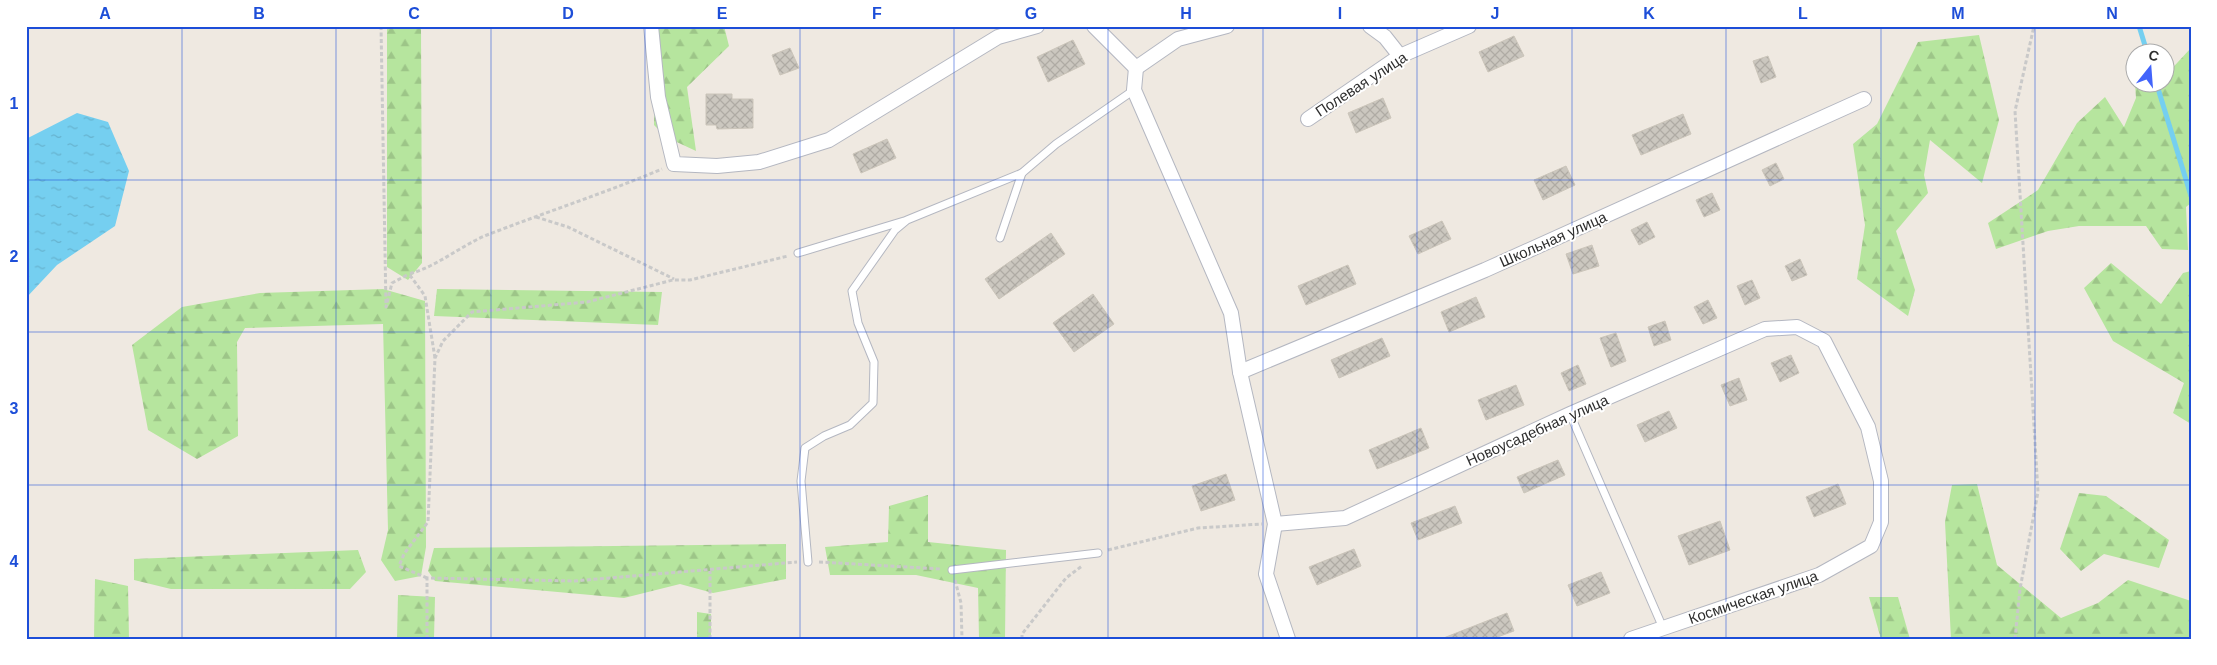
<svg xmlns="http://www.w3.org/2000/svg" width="2217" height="665" font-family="Arial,sans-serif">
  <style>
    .forest { fill: url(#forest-firs) }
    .water { fill: url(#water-ripples) }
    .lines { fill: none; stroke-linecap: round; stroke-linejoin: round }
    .stream { stroke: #75cff0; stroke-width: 5 }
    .building { fill: url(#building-cross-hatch); stroke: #cbc5ba }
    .lane-casing { stroke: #b4b7c1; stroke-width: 9 }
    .street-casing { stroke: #b4b7c1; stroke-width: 16 }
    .path { stroke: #c9c9c9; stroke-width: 3; stroke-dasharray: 4 2.5; stroke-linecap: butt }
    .lane { stroke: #fff; stroke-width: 7 }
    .street { stroke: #fff; stroke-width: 14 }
    .grid { fill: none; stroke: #1d4ed8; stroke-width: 1; stroke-opacity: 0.55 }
    .labels { text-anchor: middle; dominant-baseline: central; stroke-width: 4; stroke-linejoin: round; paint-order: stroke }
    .street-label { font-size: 15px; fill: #2e2e2e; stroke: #fff }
    .neatline { fill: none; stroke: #1d4ed8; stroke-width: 2 }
    .grid-label { font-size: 16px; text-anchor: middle; font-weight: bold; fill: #1d4ed8 }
  </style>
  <defs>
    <pattern id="forest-firs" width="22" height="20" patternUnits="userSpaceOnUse" patternTransform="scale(1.25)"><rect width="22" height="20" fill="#b6e59e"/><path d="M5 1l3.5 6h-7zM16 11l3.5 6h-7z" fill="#9dc588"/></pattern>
    <pattern id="water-ripples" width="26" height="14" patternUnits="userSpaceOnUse" patternTransform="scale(1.25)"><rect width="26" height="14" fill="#75cff0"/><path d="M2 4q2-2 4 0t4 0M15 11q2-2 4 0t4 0" fill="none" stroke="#66b2ce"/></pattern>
    <pattern id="building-cross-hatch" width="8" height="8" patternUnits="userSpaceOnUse" patternTransform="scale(1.25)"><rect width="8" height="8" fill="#cbc7bf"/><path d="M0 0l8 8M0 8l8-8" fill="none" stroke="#afaba4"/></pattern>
  </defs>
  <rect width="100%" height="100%" fill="#efe9e1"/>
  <g class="forest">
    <polygon points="387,26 421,26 422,263 408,280 387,267"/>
    <polygon points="656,26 724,26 729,46 687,87 696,151 666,137 654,125"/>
    <polygon points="1979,35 1999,120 1982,183 1930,140 1924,175 1928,193 1896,231 1915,290 1908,316 1857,279 1865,225 1853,144 1877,124 1918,42"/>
    <polygon points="2190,49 2191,203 2186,207 2188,250 2162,249 2146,226 2079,226 2048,231 1996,249 1988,223 2038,190 2077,123 2105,97 2124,127 2136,98 2135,83 2164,82 2165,76"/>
    <polygon points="2111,263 2161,304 2183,273 2191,271 2191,424 2173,413 2184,383 2113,341 2084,288"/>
    <polygon points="383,289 425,301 426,547 421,576 395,581 381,560 388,530 383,324 245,328 237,342 238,436 197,459 148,430 132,345 182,307 260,293"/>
    <polygon points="437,289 662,292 658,325 434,316"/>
    <polygon points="1977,484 1997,565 2061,618 2098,603 2128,580 2191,601 2191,639 1951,639 1945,522 1952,485"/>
    <polygon points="2079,493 2106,496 2169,540 2159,568 2104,554 2081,571 2060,549"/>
    <polygon points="928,495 928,542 1006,550 1005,639 979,639 978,588 916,575 830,575 825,547 888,542 889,506"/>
    <polygon points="786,544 786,579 713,593 680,584 624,598 435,581 428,571 434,548"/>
    <polygon points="358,550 366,572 350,589 171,589 134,580 134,559"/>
    <polygon points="95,579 128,586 129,639 94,639"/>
    <polygon points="398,595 435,597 434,639 397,639"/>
    <polygon points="1869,597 1898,597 1910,639 1881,639"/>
    <polygon points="697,612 711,614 711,639 697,639"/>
  </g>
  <polygon class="water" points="77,113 108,122 129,171 115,226 57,265 26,298 26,139"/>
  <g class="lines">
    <g class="stream">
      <polyline points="2139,26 2147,52"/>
      <polyline points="2156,82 2191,196"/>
    </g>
  </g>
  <g class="building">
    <polygon points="1514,36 1524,56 1488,72 1479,52"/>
    <polygon points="1073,40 1085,64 1048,82 1037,57"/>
    <polygon points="790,48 799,68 780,75 772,55"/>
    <polygon points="1768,56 1776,77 1761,83 1753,61"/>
    <polygon points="706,94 732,94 732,99 753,99 753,128 717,129 716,125 706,125"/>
    <polygon points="1383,98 1391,118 1356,133 1348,113"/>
    <polygon points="1683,114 1691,134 1641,155 1632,135"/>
    <polygon points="887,139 896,158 861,173 853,154"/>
    <polygon points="1776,163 1784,179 1770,186 1762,170"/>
    <polygon points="1566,166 1575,185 1543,200 1534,180"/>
    <polygon points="1712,193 1720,210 1704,217 1696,200"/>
    <polygon points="1442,221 1451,239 1418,254 1409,236"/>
    <polygon points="1647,222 1655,237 1639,245 1631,230"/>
    <polygon points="1051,233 1065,254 999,299 985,279"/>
    <polygon points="1592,245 1599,266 1573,274 1566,254"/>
    <polygon points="1800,259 1807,275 1792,281 1785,266"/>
    <polygon points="1348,265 1356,284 1306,305 1298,286"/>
    <polygon points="1752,280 1760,298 1745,305 1737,286"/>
    <polygon points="1093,294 1114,324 1074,352 1053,323"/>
    <polygon points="1476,297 1485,317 1449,332 1441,312"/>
    <polygon points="1708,300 1717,318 1703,324 1694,307"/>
    <polygon points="1665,321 1671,340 1654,346 1648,327"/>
    <polygon points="1616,333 1626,361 1611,367 1600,338"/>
    <polygon points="1382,338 1390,356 1339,378 1331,360"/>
    <polygon points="1791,355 1799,373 1780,382 1771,363"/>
    <polygon points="1578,365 1586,384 1569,391 1561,373"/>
    <polygon points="1739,378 1747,400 1730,406 1721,385"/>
    <polygon points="1516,385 1524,405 1486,420 1478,400"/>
    <polygon points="1669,411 1677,428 1645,442 1637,425"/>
    <polygon points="1421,428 1429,448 1377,469 1369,450"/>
    <polygon points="1558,460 1565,475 1524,493 1517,477"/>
    <polygon points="1226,474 1235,500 1201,511 1192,486"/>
    <polygon points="1838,484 1846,504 1814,517 1806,497"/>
    <polygon points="1455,506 1462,523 1418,540 1411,523"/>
    <polygon points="1720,521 1730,550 1689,565 1678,536"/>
    <polygon points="1354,549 1361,566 1317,585 1309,567"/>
    <polygon points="1601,572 1610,593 1577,606 1568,585"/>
    <polygon points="1507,613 1514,631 1492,639 1441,639"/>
  </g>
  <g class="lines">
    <defs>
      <g id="lane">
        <polyline points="1000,238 1022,173 1056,144 1134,90"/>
        <polyline points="798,253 904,221"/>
        <polyline points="1570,414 1663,628"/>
        <polyline points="808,562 801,481 805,448 824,436 850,425 873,403 874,362 858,323 852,291 895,230 907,220 1022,173"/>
        <polyline points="952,570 1098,553"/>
      </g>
      <g id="street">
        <polyline points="651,26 658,97 674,164 717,166 759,162 829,140 998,37 1037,26"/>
        <polyline points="1094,26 1136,68"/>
        <polyline points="1370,26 1385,37 1400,56"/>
        <polyline points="1136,68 1134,90 1231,313 1240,372 1275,524 1266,574 1288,639"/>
        <polyline points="1136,68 1178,39 1227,26"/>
        <polyline points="1308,119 1400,56 1469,26"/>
        <polyline points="1240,372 1485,270 1864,99"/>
        <polyline points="1275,524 1345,518 1570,414 1765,329 1797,327 1824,341 1868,427 1881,481 1881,522 1871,546 1819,575 1631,639"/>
      </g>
    </defs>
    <use href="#lane" class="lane-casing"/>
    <use href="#street" class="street-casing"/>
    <g class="path">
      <polyline points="381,26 386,307 392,283 409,274"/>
      <polyline points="536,217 568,227 674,279"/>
      <path d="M 435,358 L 425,296 L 409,274 C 438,266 460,246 487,235 C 546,212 605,193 662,169"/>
      <polyline points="1108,550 1198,528 1262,524"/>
      <polyline points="819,562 942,569"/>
      <polyline points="427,578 399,566 404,554 428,522 435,358 443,341 472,312 587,302 673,280 690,280 788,256"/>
      <polyline points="955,580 961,603 962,639"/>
      <polyline points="427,639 427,578 574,581 797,562"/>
      <polyline points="710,639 710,571"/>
      <polyline points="1022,639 1022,634 1066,578 1082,566"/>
      <polyline points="2015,639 2020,589 2038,492 2015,111 2034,26"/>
    </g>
    <use href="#lane" class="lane"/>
    <use href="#street" class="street"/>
  </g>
  <path class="grid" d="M 182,26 L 182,639M 336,26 L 336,639M 491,26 L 491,639M 645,26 L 645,639M 800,26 L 800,639M 954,26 L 954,639M 1108,26 L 1108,639M 1263,26 L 1263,639M 1417,26 L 1417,639M 1572,26 L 1572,639M 1726,26 L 1726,639M 1881,26 L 1881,639M 2035,26 L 2035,639M 26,180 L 2191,180M 26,332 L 2191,332M 26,485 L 2191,485"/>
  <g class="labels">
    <g class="street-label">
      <text transform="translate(1361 84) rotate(-33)">Полевая улица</text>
      <text transform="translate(1553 239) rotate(-24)">Школьная улица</text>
      <text transform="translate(1537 430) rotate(-24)">Новоусадебная улица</text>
      <text transform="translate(1753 597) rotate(-19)">Космическая улица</text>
    </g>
  </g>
  <rect width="2217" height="665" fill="none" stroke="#ffffff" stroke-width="55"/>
  <g transform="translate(2150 68) rotate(17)"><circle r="24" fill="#ffffff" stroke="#ababab"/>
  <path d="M0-4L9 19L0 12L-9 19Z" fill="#4264fb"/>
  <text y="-8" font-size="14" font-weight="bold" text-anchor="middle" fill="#2e2e2e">С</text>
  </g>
  <rect x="28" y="28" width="2162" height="610" class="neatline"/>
  <g class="grid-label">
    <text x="105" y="19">A</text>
    <text x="259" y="19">B</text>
    <text x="414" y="19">C</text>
    <text x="568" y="19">D</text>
    <text x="722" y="19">E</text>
    <text x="877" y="19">F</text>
    <text x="1031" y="19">G</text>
    <text x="1186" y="19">H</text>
    <text x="1340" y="19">I</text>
    <text x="1495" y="19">J</text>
    <text x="1649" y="19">K</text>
    <text x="1803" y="19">L</text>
    <text x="1958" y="19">M</text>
    <text x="2112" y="19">N</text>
    <text x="14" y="109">1</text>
    <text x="14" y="262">2</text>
    <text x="14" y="414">3</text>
    <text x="14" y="567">4</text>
  </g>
</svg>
